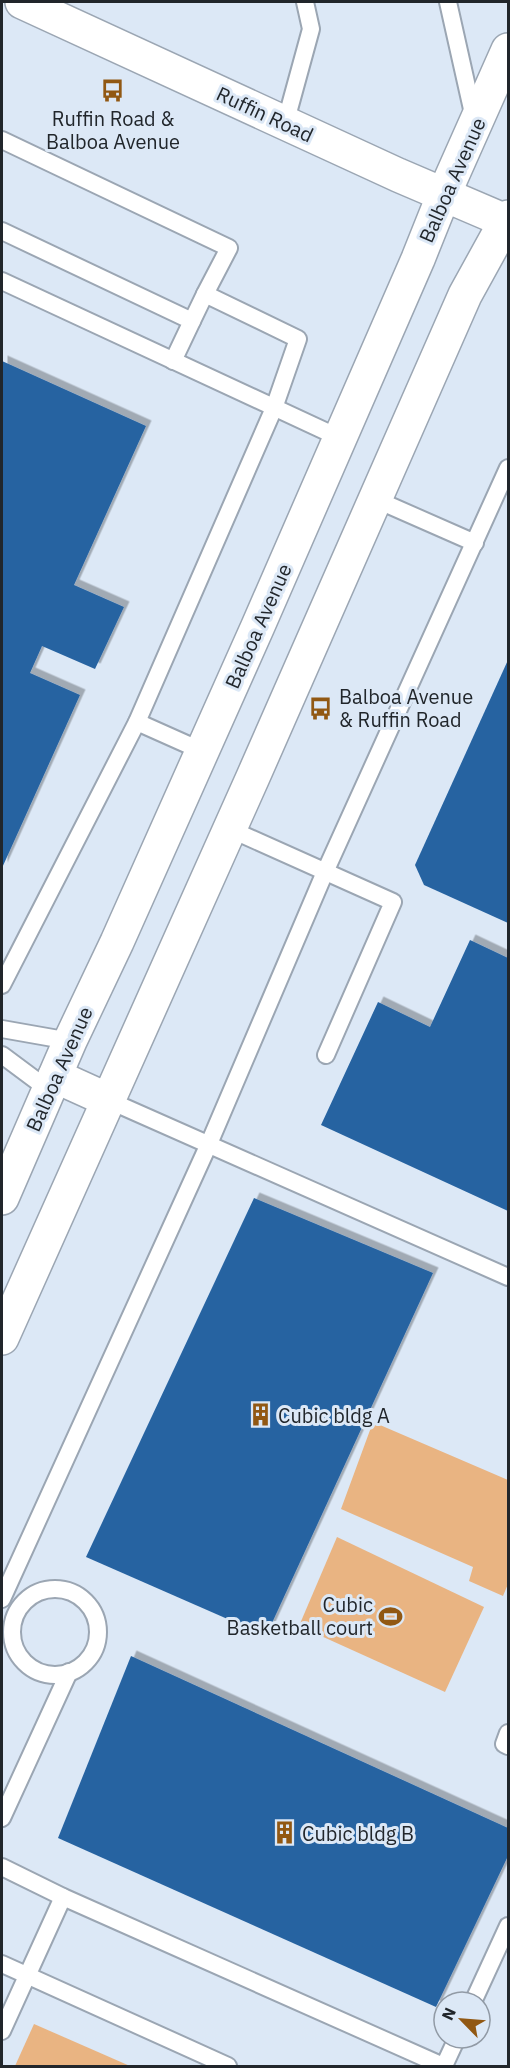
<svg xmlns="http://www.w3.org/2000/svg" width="510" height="2068" font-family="'IBM Plex Sans',sans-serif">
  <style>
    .green { fill: #e9b482 }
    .building { fill: #2763a1; filter: url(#shadow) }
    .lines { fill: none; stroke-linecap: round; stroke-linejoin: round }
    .service-casing { stroke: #9ba6b3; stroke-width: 20 }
    .secondary-casing { stroke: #9ba6b3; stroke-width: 36 }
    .service { stroke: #fff; stroke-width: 16 }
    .secondary { stroke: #fff; stroke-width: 33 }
    .labels { text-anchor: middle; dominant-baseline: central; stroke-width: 6; stroke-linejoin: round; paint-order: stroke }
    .street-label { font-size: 20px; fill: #21262b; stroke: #dce8f6 }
    .poi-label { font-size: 20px; fill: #21262b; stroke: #dce8f6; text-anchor: start }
  </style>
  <defs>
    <filter id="shadow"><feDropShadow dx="5.5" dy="-5.5" stdDeviation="0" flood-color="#0004"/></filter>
  </defs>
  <rect width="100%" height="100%" fill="#dce8f6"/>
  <g class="green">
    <polygon points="373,1422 508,1480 508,1584 503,1596 469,1581 473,1567 341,1509"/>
    <polygon points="337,1537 484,1607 445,1692 299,1626"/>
    <polygon points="34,2024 130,2066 15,2066"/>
  </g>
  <g class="building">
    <polygon points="2,361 146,426 74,585 124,607 95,669 42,646 30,673 80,695 2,868"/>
    <polygon points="508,660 508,923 424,885 415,865"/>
    <polygon points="470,940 508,958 508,1211 321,1125 378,1002 430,1027"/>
    <polygon points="254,1198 433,1273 266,1636 86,1557"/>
    <polygon points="131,1656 508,1828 508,1856 436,2007 58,1838"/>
  </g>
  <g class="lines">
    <defs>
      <g id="service">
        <polyline points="448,2 474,118"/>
        <polyline points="285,124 311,29 305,2"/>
        <polyline points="2,140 229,248 205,294 298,339 274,408 137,722 2,985"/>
        <polyline points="2,231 192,321 173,361"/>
        <polyline points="2,281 340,438"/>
        <polyline points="192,321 205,294"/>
        <polyline points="375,499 475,543"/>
        <polyline points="137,722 202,751"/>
        <polyline points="230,829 393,902 326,1055"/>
        <polyline points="2,1029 70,1041"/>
        <polyline points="2,1055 49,1090"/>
        <polyline points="108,1100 508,1277"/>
        <circle cx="55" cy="1632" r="43"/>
        <polyline points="2,1599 208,1146 325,872 508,468"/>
        <polyline points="508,1733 504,1744 508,1746"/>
        <polyline points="2,1818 69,1672"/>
        <polyline points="2,1867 63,1897 443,2066"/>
        <polyline points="2,1964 228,2066"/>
        <polyline points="473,2002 508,1926"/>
        <polyline points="2,2031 63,1897"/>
        <polyline points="444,2066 457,2038"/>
      </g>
      <g id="secondary">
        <polyline points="22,2 398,175 508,222"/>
        <polyline points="55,1076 108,1100"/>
        <polyline points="2,1198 70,1041 117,942 258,626 418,259 444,194 508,50"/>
        <polyline points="2,1338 253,777 465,295 508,217"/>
      </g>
    </defs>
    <use href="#service" class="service-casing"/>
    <use href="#secondary" class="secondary-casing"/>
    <use href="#service" class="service"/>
    <use href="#secondary" class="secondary"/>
  </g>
  <defs>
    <symbol id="bus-bare" viewBox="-9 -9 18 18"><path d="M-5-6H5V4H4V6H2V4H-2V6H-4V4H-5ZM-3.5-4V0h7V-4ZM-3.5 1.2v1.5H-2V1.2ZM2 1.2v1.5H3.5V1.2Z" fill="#915813" stroke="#dce8f6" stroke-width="2.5" paint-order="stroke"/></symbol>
    <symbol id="building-bare" viewBox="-9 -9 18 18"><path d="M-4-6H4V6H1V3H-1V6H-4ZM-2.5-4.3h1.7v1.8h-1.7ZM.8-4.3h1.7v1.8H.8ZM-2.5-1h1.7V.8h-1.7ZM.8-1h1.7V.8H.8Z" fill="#915813" stroke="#dce8f6" stroke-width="2.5" paint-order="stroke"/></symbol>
    <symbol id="stadium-bare" viewBox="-9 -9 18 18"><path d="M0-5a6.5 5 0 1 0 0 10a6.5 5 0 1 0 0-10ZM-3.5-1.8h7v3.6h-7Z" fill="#915813" stroke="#dce8f6" stroke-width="2.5" paint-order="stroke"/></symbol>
  </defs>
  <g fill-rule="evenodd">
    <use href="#bus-bare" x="96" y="74" width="33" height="33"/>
    <use href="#bus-bare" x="304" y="692" width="33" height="33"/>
    <use href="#building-bare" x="244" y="1398" width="33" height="33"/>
    <use href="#stadium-bare" x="374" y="1600" width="33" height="33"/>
    <use href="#building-bare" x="268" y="1816" width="33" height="33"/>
  </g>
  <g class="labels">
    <g class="street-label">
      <text transform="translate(265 114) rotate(25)">Ruffin Road</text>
      <text transform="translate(452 180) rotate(-66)">Balboa Avenue</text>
      <text transform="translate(258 626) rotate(-66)">Balboa Avenue</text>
      <text transform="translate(59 1069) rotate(-66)">Balboa Avenue</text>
    </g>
    <g class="poi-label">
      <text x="113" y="118" text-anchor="middle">Ruffin Road &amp;<tspan x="113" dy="23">Balboa Avenue</tspan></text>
      <text x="339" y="696">Balboa Avenue<tspan x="339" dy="23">&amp; Ruffin Road</tspan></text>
      <text x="278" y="1415">Cubic bldg A</text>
      <text x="373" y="1604" text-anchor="end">Cubic<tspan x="373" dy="23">Basketball court</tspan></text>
      <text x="302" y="1833">Cubic bldg B</text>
    </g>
  </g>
  <rect width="510" height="2068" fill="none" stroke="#21262b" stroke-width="6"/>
  <g transform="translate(462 2020) rotate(295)"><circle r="28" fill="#dce8f6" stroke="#919aa5" stroke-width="1.5"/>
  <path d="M0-4.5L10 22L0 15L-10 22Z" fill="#915813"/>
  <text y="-9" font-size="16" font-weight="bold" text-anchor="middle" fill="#21262b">N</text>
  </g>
</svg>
